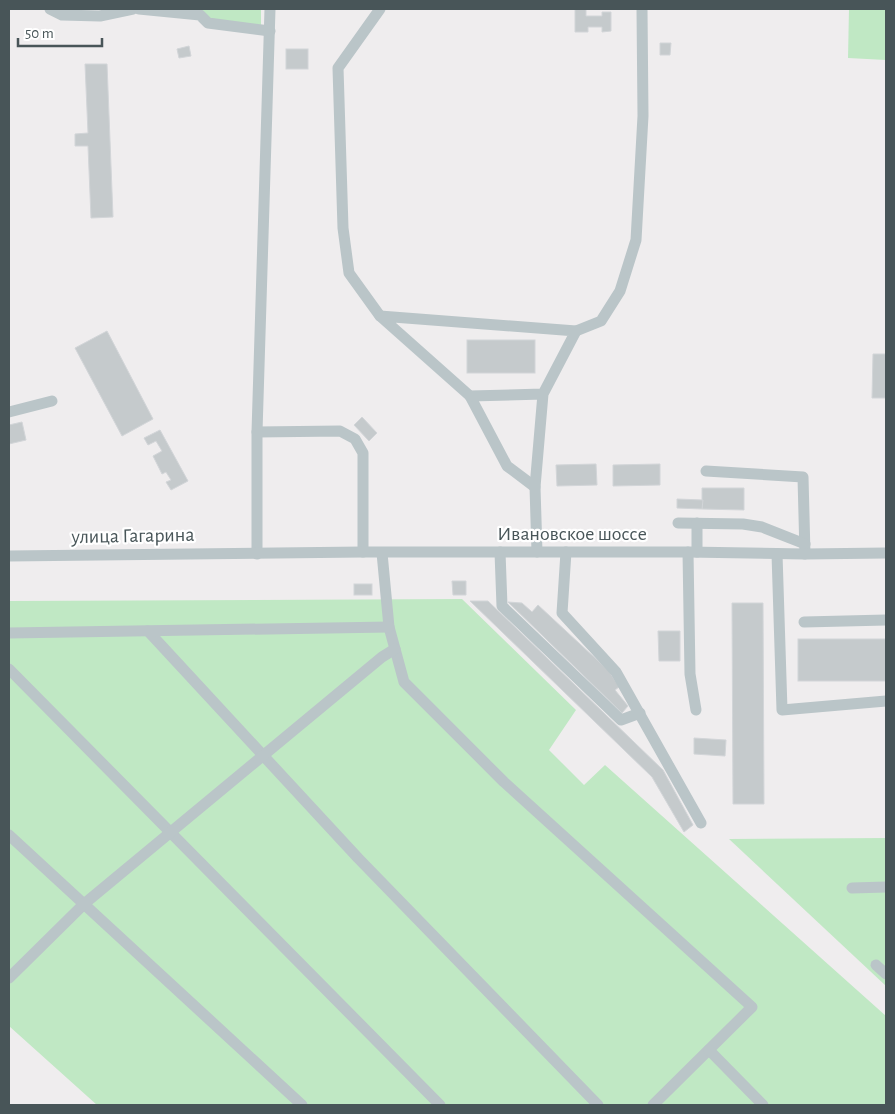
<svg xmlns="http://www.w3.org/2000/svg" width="895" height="1114" font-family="'Alegreya Sans',sans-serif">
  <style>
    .green { fill: #c0e8c4 }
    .building { fill: #c5cacc; stroke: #d2d5d8 }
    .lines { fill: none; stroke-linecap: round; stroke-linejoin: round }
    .minor { stroke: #bac5c8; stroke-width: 11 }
    .labels { text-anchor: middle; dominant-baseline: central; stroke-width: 4.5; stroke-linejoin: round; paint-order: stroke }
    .street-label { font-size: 20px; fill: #485558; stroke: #fff }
  </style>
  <rect width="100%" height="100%" fill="#efedee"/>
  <g class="green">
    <polygon points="121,9 261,9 261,25"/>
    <polygon points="849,9 886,9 886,60 848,58"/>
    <polygon points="462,599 576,710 549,750 584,785 605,765 886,1016 886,1105 97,1105 9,1026 9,601"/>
    <polygon points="886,838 886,986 729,839"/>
  </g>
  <g class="building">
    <polygon points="575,9 586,9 586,16 602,16 602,12 611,12 611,31 602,32 602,27 588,27 588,32 575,32"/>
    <polygon points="660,43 671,43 670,55 660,55"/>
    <polygon points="189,46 191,56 179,58 177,49"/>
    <rect x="286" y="49" width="22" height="20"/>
    <polygon points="85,64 107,64 113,217 91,218 88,146 75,146 75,134 88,133"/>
    <polygon points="107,331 153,419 122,436 75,348"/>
    <rect x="467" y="340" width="68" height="33"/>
    <polygon points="873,354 886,354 886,398 872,398"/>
    <polygon points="362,417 377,433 369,441 354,425"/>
    <polygon points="22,422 26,440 9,444 9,425"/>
    <polygon points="160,430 188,481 171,490 166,482 171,480 166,472 162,474 153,456 162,451 156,441 148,445 144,438"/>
    <polygon points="596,464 597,485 557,486 556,465"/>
    <polygon points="660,464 660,485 613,486 613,465"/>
    <polygon points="702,488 744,488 744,510 702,509"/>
    <polygon points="677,499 703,500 702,509 677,508"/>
    <polygon points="452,581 466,581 466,595 453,595"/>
    <rect x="354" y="584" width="18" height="11"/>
    <polygon points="470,601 488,601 663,770 693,825 684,832 652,777"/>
    <polygon points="508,602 522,603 532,612 538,605 609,671 619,687 615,690 628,706 622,713"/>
    <polygon points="732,603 763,603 764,804 733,804"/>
    <polygon points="658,631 680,631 680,661 659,661"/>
    <rect x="798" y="639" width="88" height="42"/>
    <polygon points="694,738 726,740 725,756 694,754"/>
  </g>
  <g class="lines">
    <g class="minor">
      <polyline points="50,9 62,15 100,16 133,9"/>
      <polyline points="139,9 200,15 208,23 270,31"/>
      <polyline points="380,9 338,68 343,228 349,273 380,316"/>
      <polyline points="576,331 601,321 620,291 636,240 643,116 642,9"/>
      <polyline points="470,396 507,466 535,487"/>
      <polyline points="9,412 52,401"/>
      <polyline points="257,432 340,431 355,439 363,453 363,552"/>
      <polyline points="706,471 803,477 805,554"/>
      <polyline points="678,523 743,524 762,527 805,544"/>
      <polyline points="697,523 697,552"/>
      <polyline points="500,552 502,606 621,720 640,713"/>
      <polyline points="537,552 535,487 543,394 576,331 380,316 470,396 543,394"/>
      <polyline points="566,552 562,613 616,672 701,823"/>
      <polyline points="688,552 690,674 696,710"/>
      <polyline points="382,553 389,627 404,682 504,782 752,1007 653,1105"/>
      <polyline points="257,554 257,432 270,9"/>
      <polyline points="777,554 782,710 886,701"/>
      <polyline points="9,556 363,552 688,552 805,554 886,553"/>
      <polyline points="804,622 886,620"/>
      <polyline points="148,631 358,858 598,1105"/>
      <polyline points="9,633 389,627"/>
      <polyline points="9,669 440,1105"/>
      <polyline points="9,835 302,1105"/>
      <polyline points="852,888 886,887"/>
      <polyline points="876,965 886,974"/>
      <polyline points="9,978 84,904 382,657 395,649"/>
      <polyline points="709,1050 763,1105"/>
    </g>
  </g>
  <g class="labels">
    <g class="street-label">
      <text x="572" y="534">Ивановское шоссе</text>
      <text transform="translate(133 536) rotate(-1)">улица Гагарина</text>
    </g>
  </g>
  <rect width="895" height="1114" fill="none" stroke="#485558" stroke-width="20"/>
  <path d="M18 38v8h84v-8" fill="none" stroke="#485558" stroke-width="2.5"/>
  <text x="25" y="38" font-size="15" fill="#485558" stroke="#ffffff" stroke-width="4" paint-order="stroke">50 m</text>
</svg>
